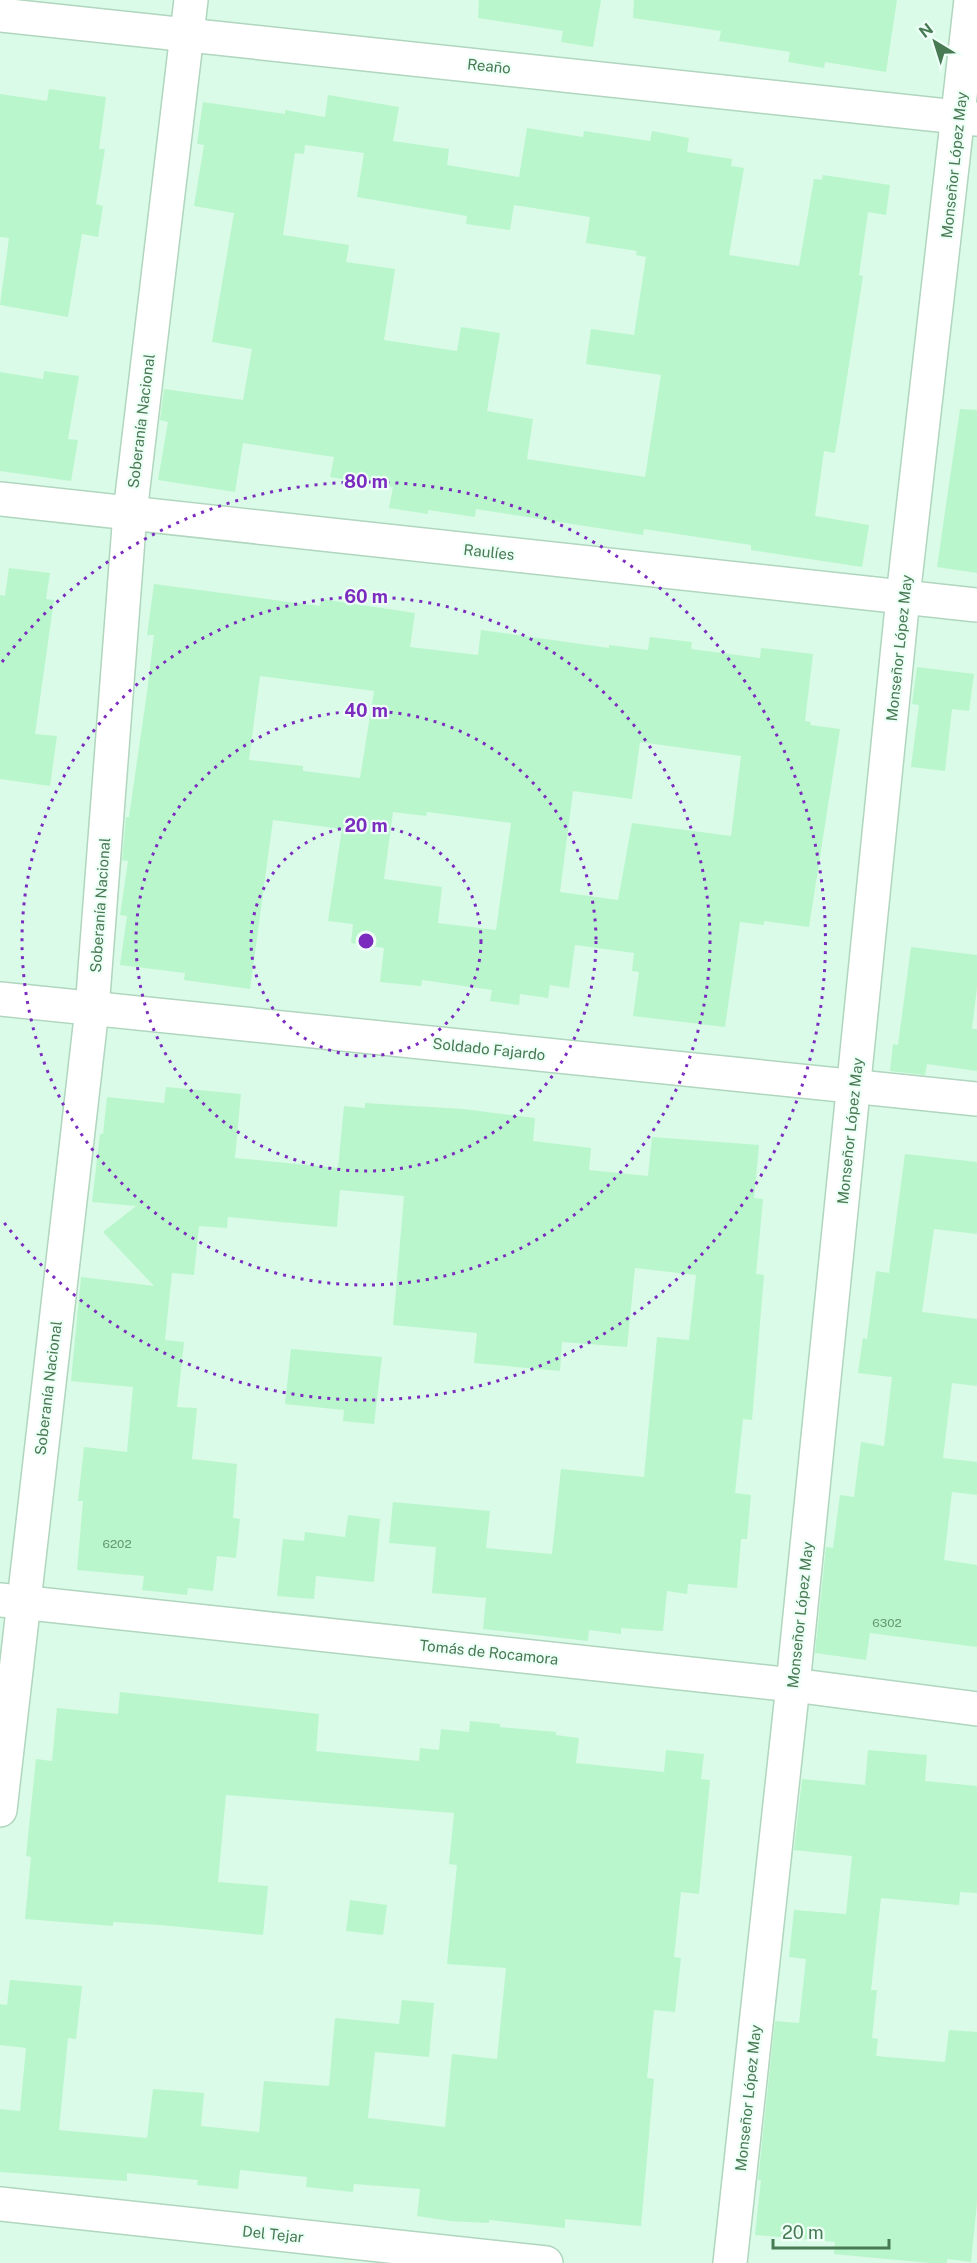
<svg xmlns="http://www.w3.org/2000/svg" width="977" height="2263" font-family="'Public Sans',sans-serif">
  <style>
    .residential { fill: #d9fbe8 }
    .building { fill: #baf6cb; fill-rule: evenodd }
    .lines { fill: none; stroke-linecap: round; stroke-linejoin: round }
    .minor-casing { stroke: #b0d6bd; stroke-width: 36 }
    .minor { stroke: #fff; stroke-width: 33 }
    .ring { fill: none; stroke: #7b2cbf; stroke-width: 3; stroke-dasharray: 3 6 }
    .labels { text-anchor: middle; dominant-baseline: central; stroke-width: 4.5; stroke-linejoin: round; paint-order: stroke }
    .number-label { font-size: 12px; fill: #649972 }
    .street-label { font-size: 15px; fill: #487a54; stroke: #edfff6 }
    .centre { fill: #7b2cbf; stroke: #edfff6; stroke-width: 3 }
    .ring-label { font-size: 18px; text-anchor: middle; font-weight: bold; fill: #7b2cbf; stroke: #edfff6; stroke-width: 4.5; stroke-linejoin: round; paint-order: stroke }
  </style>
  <rect width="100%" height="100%" fill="#e5fef2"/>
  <rect class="residential" x="0" y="0" width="977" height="2263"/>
  <g class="building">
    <polygon points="479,0 601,0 593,47 561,42 563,31 478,18"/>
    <polygon points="634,0 897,0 886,72 825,62 824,68 788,62 790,52 719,41 721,31 633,18"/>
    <polygon points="49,89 106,97 99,149 105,149 96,204 103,206 98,237 82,234 68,317 0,305 9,238 0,237 0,94 47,101"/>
    <path d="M 328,95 L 399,107 L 393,141 L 449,149 L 447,165 L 519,177 L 527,128 L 583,137 L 584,131 L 650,141 L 652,131 L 689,138 L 687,152 L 732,159 L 731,166 L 744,168 L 729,255 L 799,266 L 814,179 L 822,180 L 823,175 L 890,185 L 886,215 L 868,212 L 859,275 L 863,276 L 835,453 L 824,451 L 815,516 L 869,525 L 862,567 L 751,550 L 751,545 L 644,529 L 643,535 L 476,509 L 475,517 L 428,510 L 428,514 L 389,508 L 393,487 L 330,477 L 334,457 L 243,443 L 235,492 L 158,480 L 168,422 L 160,420 L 164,389 L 243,400 L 252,349 L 212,342 L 234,213 L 194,206 L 204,145 L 197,144 L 203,102 L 285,114 L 285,110 L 325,117 ZM 305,145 L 364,153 L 357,197 L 467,216 L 466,224 L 510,230 L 514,205 L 590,217 L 586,243 L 637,251 L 636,255 L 646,257 L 634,335 L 591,329 L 586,364 L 661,375 L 645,477 L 527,459 L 533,419 L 487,411 L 500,333 L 461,327 L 457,351 L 384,340 L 395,269 L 346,262 L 349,245 L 283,235 L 295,153 L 304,154 Z"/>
    <polygon points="44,371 79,376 68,439 78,440 71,481 0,471 0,372 43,379"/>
    <polygon points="960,409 977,410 977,573 937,567"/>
    <polygon points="9,568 50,573 46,599 54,600 35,734 57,736 50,786 0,779 0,595 5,596"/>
    <path d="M 154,584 L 320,606 L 321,599 L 415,613 L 410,647 L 478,655 L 481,630 L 609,648 L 609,645 L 648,650 L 650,637 L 692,642 L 691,649 L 760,658 L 761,648 L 813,654 L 805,721 L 811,722 L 810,725 L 840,729 L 809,927 L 764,921 L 764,925 L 740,922 L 725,1027 L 633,1016 L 639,972 L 632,971 L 634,953 L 575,945 L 569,988 L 550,985 L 548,998 L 520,994 L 519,1005 L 490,1001 L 492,990 L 422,980 L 421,986 L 380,982 L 384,948 L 351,943 L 353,924 L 328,921 L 342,829 L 273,820 L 250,989 L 184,980 L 185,973 L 120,965 L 127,916 L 120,915 L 128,861 L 122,860 L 126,817 L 129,817 L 147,692 L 154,635 L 147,635 ZM 260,676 L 374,691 L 360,778 L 303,771 L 303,766 L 249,760 ZM 640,742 L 741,756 L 731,836 L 632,823 L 618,900 L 560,892 L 573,791 L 632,799 ZM 393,812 L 426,816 L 427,812 L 511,823 L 496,930 L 438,923 L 442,887 L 384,879 Z"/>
    <polygon points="917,667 974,674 969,711 952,709 945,771 911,767 919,705 912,704"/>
    <polygon points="911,947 977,955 977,988 972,1029 977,1029 977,1071 927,1064 925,1075 890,1071 893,1044 898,1045"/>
    <polygon points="166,1087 241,1094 235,1158 338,1168 344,1106 365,1108 365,1103 463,1109 535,1118 533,1141 591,1148 589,1170 648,1176 652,1137 759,1145 754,1198 763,1199 756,1274 764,1275 752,1420 743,1419 735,1493 751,1495 747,1539 741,1539 737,1588 688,1584 687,1594 667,1591 663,1631 621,1628 621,1634 589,1630 588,1641 483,1629 486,1598 432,1593 436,1547 389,1543 393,1502 490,1511 486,1548 552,1554 561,1469 644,1477 657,1337 689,1340 696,1275 635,1268 627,1347 562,1342 560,1371 474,1363 477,1333 393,1325 404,1196 340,1190 337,1227 228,1217 227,1228 199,1226 194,1275 172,1273 165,1340 184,1342 177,1407 197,1408 192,1459 237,1464 233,1518 240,1519 236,1558 217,1556 213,1591 188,1588 187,1595 142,1590 144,1576 77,1570 83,1501 78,1501 84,1447 127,1452 133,1387 71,1381 81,1277 154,1286 103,1232 136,1206 92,1202 100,1134 103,1134 107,1097 164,1103"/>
    <polygon points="905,1154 977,1162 977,1234 934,1229 922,1312 977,1319 977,1386 952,1383 943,1458 977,1462 977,1495 952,1492 944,1560 977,1565 977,1647 870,1633 866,1660 815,1653 826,1547 833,1548 840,1495 854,1497 861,1442 884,1446 892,1377 858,1373 863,1338 867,1339 876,1271 889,1273"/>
    <polygon points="291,1349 382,1357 374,1424 343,1421 344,1410 285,1404"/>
    <polygon points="348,1515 380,1519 374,1582 316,1576 314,1599 277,1596 283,1539 304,1541 305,1532 345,1537"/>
    <polygon points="120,1692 319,1714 316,1751 419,1761 420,1748 439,1750 441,1729 469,1732 470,1721 500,1724 500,1727 556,1732 556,1735 579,1738 576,1763 664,1772 666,1750 704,1754 701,1779 710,1780 699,1894 681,1892 674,1957 681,1958 675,2012 654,2010 647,2078 654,2079 641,2226 565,2219 565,2228 489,2220 489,2223 450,2221 417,2216 420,2189 354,2184 353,2192 306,2187 307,2177 240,2170 238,2189 197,2185 198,2180 127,2173 127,2181 0,2172 0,2109 20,2111 26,2048 0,2045 0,2004 7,2005 10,1980 82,1986 76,2039 68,2038 59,2130 147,2138 153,2089 204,2093 201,2126 259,2132 264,2081 329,2086 335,2018 399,2024 402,2000 434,2003 429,2057 375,2052 368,2118 445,2127 452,2054 497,2059 506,1968 447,1964 457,1865 449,1864 454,1813 226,1795 218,1882 268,1886 263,1935 160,1925 113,1922 113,1926 25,1919 31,1857 26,1856 36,1759 52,1761 57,1708 118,1714"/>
    <polygon points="868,1750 927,1755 925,1781 977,1786 977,1893 960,1892 959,1905 881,1898 871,1990 877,1990 872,2038 878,2039 876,2056 945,2062 949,2030 977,2032 977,2203 971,2262 947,2259 947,2263 929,2263 834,2254 835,2242 755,2235 761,2180 758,2180 775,2021 799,2023 806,1959 789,1957 794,1910 846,1914 852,1856 794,1850 802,1779 865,1785"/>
    <polygon points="350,1900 387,1905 383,1935 346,1931"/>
  </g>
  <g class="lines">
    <defs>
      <g id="minor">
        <polyline points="0,15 977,119"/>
        <polyline points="0,499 977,605"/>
        <polyline points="0,999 977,1099"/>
        <polyline points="0,1600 793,1685 977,1709"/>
        <polyline points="0,1810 92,1009 130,513 191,0"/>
        <polyline points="0,2204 546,2263"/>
        <polyline points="730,2263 793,1685 903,597 971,0"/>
      </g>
    </defs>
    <use href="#minor" class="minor-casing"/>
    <use href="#minor" class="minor"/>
  </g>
  <g class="ring">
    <circle cx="366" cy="941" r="115"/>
    <circle cx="366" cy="941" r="230"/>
    <circle cx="366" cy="941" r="344"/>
    <path d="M2 662A459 459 0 1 1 2 1220"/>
  </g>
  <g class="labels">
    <g class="number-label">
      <text x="117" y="1544">6202</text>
      <text x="887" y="1623">6302</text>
    </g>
    <g class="street-label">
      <text transform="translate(489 66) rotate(6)">Reaño</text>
      <text transform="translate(954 165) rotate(-84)">Monseñor López May</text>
      <text transform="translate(141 421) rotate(-83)">Soberanía Nacional</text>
      <text transform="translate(489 552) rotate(6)">Raulíes</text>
      <text transform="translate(899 648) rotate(-84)">Monseñor López May</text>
      <text transform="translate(100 905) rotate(-86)">Soberanía Nacional</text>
      <text transform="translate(489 1049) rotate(6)">Soldado Fajardo</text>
      <text transform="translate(850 1131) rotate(-84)">Monseñor López May</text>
      <text transform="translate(48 1388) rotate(-83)">Soberanía Nacional</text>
      <text transform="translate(800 1615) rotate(-84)">Monseñor López May</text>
      <text transform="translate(489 1652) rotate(6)">Tomás de Rocamora</text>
      <text transform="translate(748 2098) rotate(-84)">Monseñor López May</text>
      <text transform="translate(273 2234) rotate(6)">Del Tejar</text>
    </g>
  </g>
  <circle cx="366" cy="941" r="9" class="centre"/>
  <g class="ring-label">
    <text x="366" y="488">80 m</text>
    <text x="366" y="603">60 m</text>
    <text x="366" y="717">40 m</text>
    <text x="366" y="832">20 m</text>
  </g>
  <g transform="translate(935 42) rotate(322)" stroke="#edfff6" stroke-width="4.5" paint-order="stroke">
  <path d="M0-4.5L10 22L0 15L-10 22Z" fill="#487a54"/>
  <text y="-9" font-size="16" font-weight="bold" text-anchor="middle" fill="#487a54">N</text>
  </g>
  <path d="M773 2239v9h116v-9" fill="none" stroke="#487a54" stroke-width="3"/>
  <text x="782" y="2239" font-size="18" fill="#487a54" stroke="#edfff6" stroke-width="4.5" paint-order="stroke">20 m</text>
</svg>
